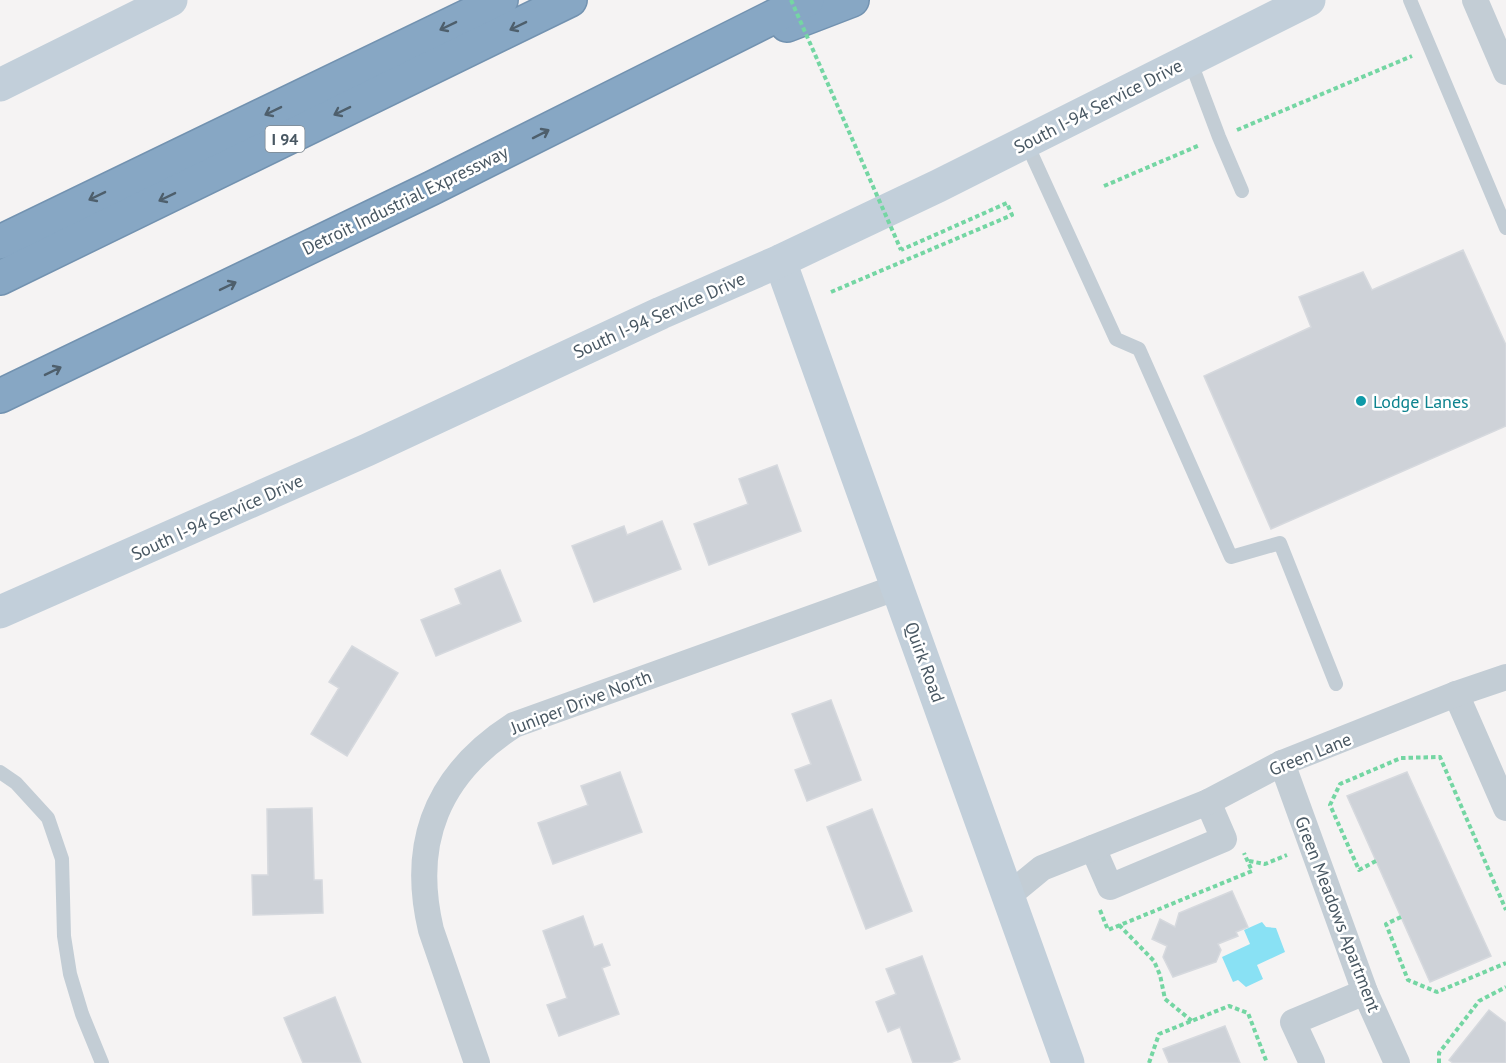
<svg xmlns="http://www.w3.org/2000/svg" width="1506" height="1063" font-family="'PT Sans',sans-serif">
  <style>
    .water { fill: #89e1f4 }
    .building { fill: #ced2d8; stroke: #d6d9de; stroke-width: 1.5 }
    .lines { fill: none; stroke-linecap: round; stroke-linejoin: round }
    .highway-casing { stroke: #7292b0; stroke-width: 36 }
    .path { stroke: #74d6a3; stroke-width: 4; stroke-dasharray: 4.5 3; stroke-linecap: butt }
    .lane { stroke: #c3cdd5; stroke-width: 14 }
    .street { stroke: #c3cdd5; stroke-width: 26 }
    .secondary { stroke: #c2cfda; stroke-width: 33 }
    .highway { stroke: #87a7c4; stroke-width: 33 }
    .path-bridge { stroke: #74d6a3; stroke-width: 4; stroke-dasharray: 4.5 3; stroke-linecap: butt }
    .oneway { stroke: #4e5f6c }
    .culture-dot { fill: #0f9aa8; stroke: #fff; stroke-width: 2 }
    .labels { text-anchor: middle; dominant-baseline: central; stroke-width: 5; stroke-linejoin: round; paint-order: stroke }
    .shield { fill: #fff; stroke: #7f8991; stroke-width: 1.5 }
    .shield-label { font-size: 16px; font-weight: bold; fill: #485762 }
    .street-label { font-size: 18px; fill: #485762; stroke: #fff }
    .culture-label { font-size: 18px; fill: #0d838f; stroke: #fff; text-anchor: start }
  </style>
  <rect width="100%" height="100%" fill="#f5f3f3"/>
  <polygon class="water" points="1262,922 1266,927 1276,928 1285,952 1257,965 1263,979 1246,987 1238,980 1233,982 1222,957 1250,944 1244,930"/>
  <g class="building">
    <polygon points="1463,250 1506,345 1506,426 1271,529 1204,376 1311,327 1299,297 1363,272 1372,290"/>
    <polygon points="777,465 801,531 709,565 694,524 748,504 739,479"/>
    <polygon points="662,521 681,569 594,602 572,546 624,526 627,535"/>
    <polygon points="500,570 521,621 436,656 421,620 461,604 455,589"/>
    <polygon points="352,646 398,673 347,756 311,734 339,688 329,682"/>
    <polygon points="831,700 861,780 807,801 795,770 811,764 792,714"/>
    <polygon points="620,772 642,832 553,864 538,823 588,805 581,786"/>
    <polygon points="1407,772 1491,956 1430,982 1347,796"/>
    <polygon points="312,808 314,880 322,880 323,913 253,915 252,875 268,875 267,809"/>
    <polygon points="872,809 912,911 866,929 827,827"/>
    <polygon points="1232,891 1248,927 1236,932 1238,936 1218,944 1221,950 1216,962 1173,977 1163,957 1167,946 1152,939 1160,919 1175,927 1179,913"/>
    <polygon points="583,916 594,947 602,944 610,965 602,968 619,1014 559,1036 547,1005 567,998 543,931"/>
    <polygon points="922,956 960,1059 950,1063 913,1063 900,1027 888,1032 876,1002 896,994 886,969"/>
    <polygon points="335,997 361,1063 303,1063 284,1018"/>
    <polygon points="1489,1010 1506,1023 1506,1063 1453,1063 1449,1060"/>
    <polygon points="1225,1026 1240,1063 1169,1063 1163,1049"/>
  </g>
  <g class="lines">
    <defs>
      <g id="highway">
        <polyline points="787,25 852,0"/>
        <polyline points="0,242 501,0"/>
        <polyline points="0,278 570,0"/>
        <polyline points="0,396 432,188 807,0"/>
      </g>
    </defs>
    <use href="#highway" class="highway-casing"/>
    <g class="path">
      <polyline points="1237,130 1412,56"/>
      <polyline points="1104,186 1200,145"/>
      <polyline points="831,292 1012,215 1007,203 901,250"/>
      <polyline points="1249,861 1265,864 1287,855"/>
      <polyline points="1376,861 1359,870 1330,805 1340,784 1401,758 1440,757 1506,910"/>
      <polyline points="1100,910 1108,930 1252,871 1244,853"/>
      <polyline points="1401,917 1386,924 1408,980 1437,992 1506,963"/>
      <polyline points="1119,925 1154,961 1160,975 1165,999 1192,1021"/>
      <polyline points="1149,1063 1159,1034 1229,1006 1248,1013 1267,1063"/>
      <polyline points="1439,1063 1439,1053 1479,1001 1506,987"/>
    </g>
    <g class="lane">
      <polyline points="1410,0 1506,228"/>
      <polyline points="1190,60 1219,137 1242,191"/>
      <polyline points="1026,142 1116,339 1139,349 1231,557 1280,543 1336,684"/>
      <polyline points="0,772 16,783 48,818 62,859 64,936 70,974 82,1014 102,1063"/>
    </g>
    <g class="street">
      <polyline points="1475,0 1506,72"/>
      <polyline points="1456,694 1506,808"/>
      <polyline points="1282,763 1365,992 1397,1063"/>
      <polyline points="1093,848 1110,887 1224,839 1208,802"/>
      <polyline points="1008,896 1042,868 1208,802 1282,763 1456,694 1506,677"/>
      <path d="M 477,1063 L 431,930 C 410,842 438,774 514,725 L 898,587"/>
      <polyline points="1312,1063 1293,1022 1365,992"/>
    </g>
    <g class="secondary">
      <polyline points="0,85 171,0"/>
      <polyline points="780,261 1068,1063"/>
      <polyline points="0,612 367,450 661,313 780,261 938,186 1309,0"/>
    </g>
    <use href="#highway" class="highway"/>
    <polyline class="path-bridge" points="791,0 901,250"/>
  </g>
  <defs><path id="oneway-shaft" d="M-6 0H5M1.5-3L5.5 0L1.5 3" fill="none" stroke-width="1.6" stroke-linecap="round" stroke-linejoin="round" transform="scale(1.5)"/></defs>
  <g class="oneway">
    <use href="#oneway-shaft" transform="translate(448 26) rotate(154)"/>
    <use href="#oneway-shaft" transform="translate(518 26) rotate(154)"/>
    <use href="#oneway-shaft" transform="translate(273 111) rotate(154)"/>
    <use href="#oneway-shaft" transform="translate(342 111) rotate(154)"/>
    <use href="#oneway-shaft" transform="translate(541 134) rotate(-27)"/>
    <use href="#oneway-shaft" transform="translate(97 196) rotate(154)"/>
    <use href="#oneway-shaft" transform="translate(167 197) rotate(154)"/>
    <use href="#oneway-shaft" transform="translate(228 286) rotate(-26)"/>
    <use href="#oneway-shaft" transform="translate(53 371) rotate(-26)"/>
  </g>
  <circle class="culture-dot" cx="1361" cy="401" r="6"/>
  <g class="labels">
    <rect class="shield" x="265.5" y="126" width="39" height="26" rx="4.5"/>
    <g class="shield-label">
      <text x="285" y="139">I 94</text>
    </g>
    <g class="street-label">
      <text transform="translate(1098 106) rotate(-27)">South I-94 Service Drive</text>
      <text transform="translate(405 200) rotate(-26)">Detroit Industrial Expressway</text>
      <text transform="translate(659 315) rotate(-24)">South I-94 Service Drive</text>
      <text transform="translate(217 517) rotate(-24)">South I-94 Service Drive</text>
      <text transform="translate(925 662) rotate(70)">Quirk Road</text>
      <text transform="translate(581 702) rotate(-21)">Juniper Drive North</text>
      <text transform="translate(1310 754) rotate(-22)">Green Lane</text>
      <text transform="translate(1338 914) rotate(69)">Green Meadows Apartment</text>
    </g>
    <g class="culture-label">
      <text x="1373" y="401">Lodge Lanes</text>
    </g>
  </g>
</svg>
